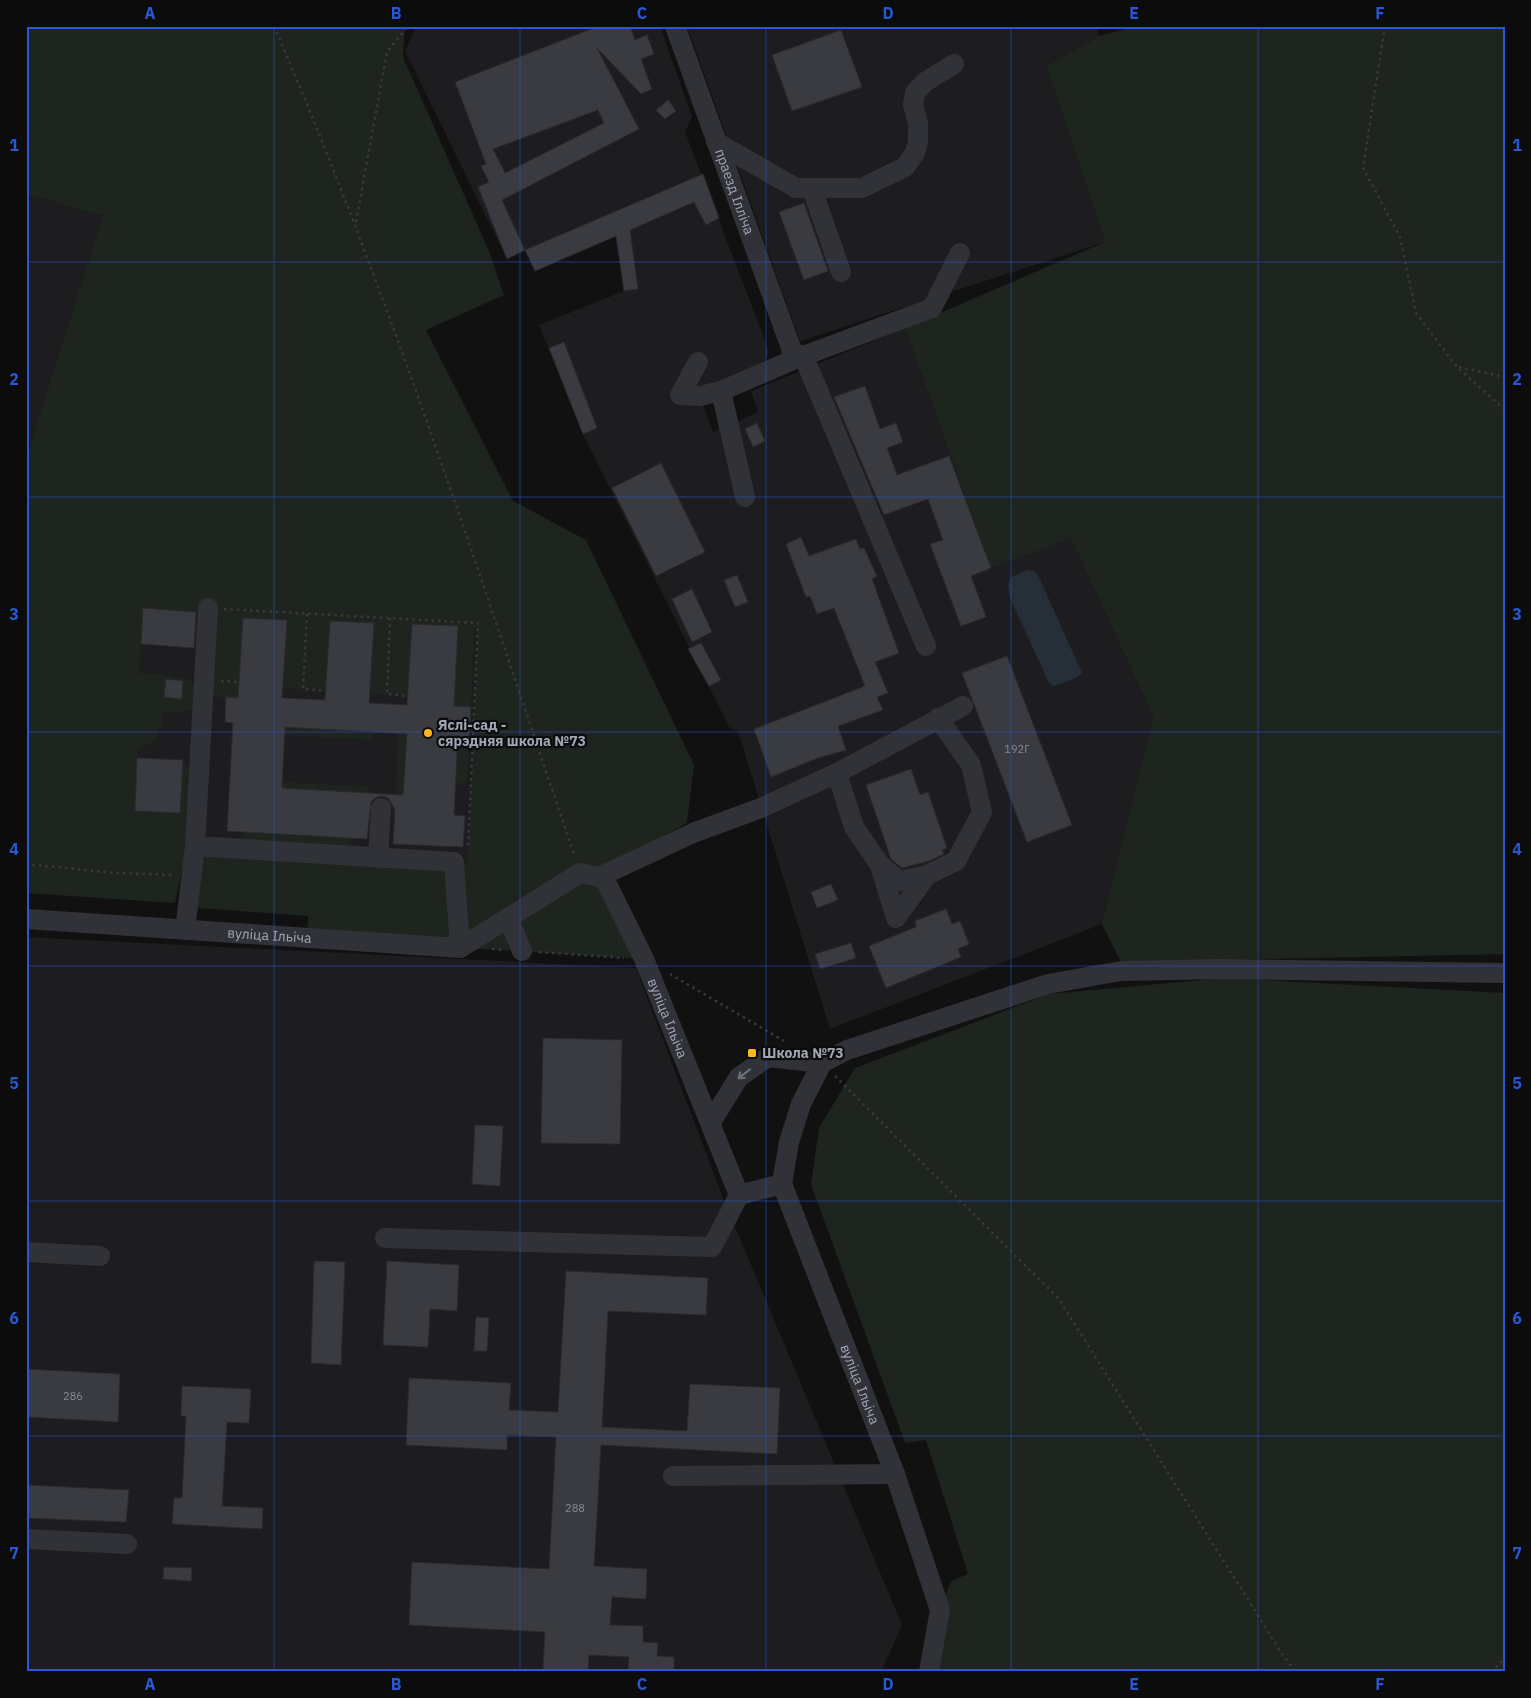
<svg xmlns="http://www.w3.org/2000/svg" width="1531" height="1698" font-family="'IBM Plex Sans',sans-serif">
  <style>
    .built { fill: #1d1d1f }
    .green { fill: #1d251e }
    .water { fill: #262f37 }
    .building { fill: #3a3b40; stroke: #2b2a2f; fill-rule: evenodd }
    .lines { fill: none; stroke-linecap: round; stroke-linejoin: round }
    .path { stroke: #37393f; stroke-width: 2.5; stroke-dasharray: 2.5 4; stroke-linecap: butt }
    .minor { stroke: #313238; stroke-width: 20 }
    .oneway { stroke: #6f727c }
    .grid { fill: none; stroke: #2a57d4; stroke-width: 1; stroke-opacity: 0.55 }
    .poi-dot { fill: #ffb71c; stroke: #0c0c0d; stroke-width: 2 }
    .labels { text-anchor: middle; dominant-baseline: central; stroke-width: 4.5; stroke-linejoin: round; paint-order: stroke }
    .number-label { font-size: 11px; fill: #878b97 }
    .street-label { font-size: 14px; fill: #a1a6b4; stroke: #0c0c0d }
    .poi-label { font-size: 14px; font-weight: bold; fill: #a1a6b4; stroke: #0c0c0d; text-anchor: start }
    .neatline { fill: none; stroke: #2a57d4; stroke-width: 2 }
    .grid-label { font-size: 16px; text-anchor: middle; font-weight: bold; fill: #2a57d4 }
  </style>
  <rect width="100%" height="100%" fill="#111112"/>
  <g class="built">
    <polygon points="417,26 660,26 692,117 685,132 769,351 765,362 698,391 713,432 758,412 751,391 905,328 991,567 1071,537 1153,716 1102,924 830,1029 738,731 729,727 607,483 583,434 539,325 624,291 616,236 535,271 525,250 507,259 405,51"/>
    <polygon points="687,26 1096,26 1099,36 1046,66 1105,242 800,341"/>
    <polygon points="26,194 104,216 26,458"/>
    <polygon points="124,587 487,608 480,879 107,855"/>
    <polygon points="26,937 636,968 723,1198 902,1625 881,1672 26,1672"/>
  </g>
  <g class="green">
    <path d="M 26,26 L 405,26 L 403,57 L 489,251 L 504,295 L 426,330 L 513,501 L 586,540 L 694,765 L 687,823 L 599,872 L 460,939 L 454,862 L 468,863 L 478,628 L 474,628 L 471,707 L 454,706 L 458,626 L 412,624 L 408,696 L 370,693 L 373,623 L 330,621 L 326,691 L 283,688 L 286,620 L 243,618 L 238,698 L 203,696 L 205,648 L 196,648 L 198,613 L 144,608 L 139,673 L 165,675 L 191,681 C 207,712 188,713 162,712 L 161,727 L 155,741 L 137,750 L 137,758 L 183,760 L 190,770 L 184,861 L 175,903 L 26,893 L 26,458 L 103,216 L 26,194 Z"/>
    <polygon points="1137,26 1505,26 1505,954 1121,962 1102,924 1153,716 1071,538 991,568 905,328 1105,242 1046,66 1099,36"/>
    <polygon points="285,727 374,732 373,740 285,735"/>
    <polygon points="398,733 407,734 403,795 396,794"/>
    <polygon points="458,736 469,737 467,783 456,783"/>
    <polygon points="282,782 369,787 369,793 282,788"/>
    <polygon points="244,832 352,838 351,851 244,844"/>
    <polygon points="202,854 447,862 451,947 308,938 308,916 197,908"/>
    <polygon points="580,873 599,877 644,959 530,952 515,914"/>
    <polygon points="504,925 522,951 461,948"/>
    <polygon points="1224,978 1505,993 1505,1672 929,1672 940,1610 951,1581 968,1574 926,1440 905,1443 811,1184 819,1128 855,1068 1049,994"/>
  </g>
  <polygon class="water" points="1028,570 1034,571 1038,575 1082,673 1078,677 1054,686 1049,683 1010,598 1008,584 1011,577"/>
  <g class="building">
    <path d="M 599,26 L 630,26 L 635,40 L 647,35 L 654,54 L 641,59 L 652,89 L 641,94 L 597,48 L 639,129 L 502,200 L 525,250 L 507,259 L 478,187 L 489,182 L 481,166 L 486,164 L 455,82 ZM 598,110 L 604,123 L 505,173 L 493,149 Z"/>
    <polygon points="841,30 862,87 792,111 772,55"/>
    <polygon points="668,100 676,111 665,119 656,110"/>
    <polygon points="703,174 719,218 706,225 694,202 630,230 638,289 624,291 616,236 535,271 525,250"/>
    <polygon points="804,203 828,271 804,280 779,212"/>
    <polygon points="564,342 597,428 583,434 549,348"/>
    <polygon points="865,386 880,429 896,423 903,442 887,448 897,475 949,456 991,568 971,576 986,617 961,626 930,544 943,540 928,499 884,515 834,397"/>
    <polygon points="757,423 765,441 753,447 745,429"/>
    <polygon points="661,463 705,552 656,576 612,488"/>
    <polygon points="801,537 809,556 856,539 860,549 864,548 877,576 872,579 899,653 875,662 888,693 877,697 883,710 838,726 846,750 818,758 771,777 754,729 865,686 834,608 817,614 810,596 806,597 786,544"/>
    <polygon points="737,575 748,602 735,607 724,580"/>
    <polygon points="692,589 712,632 692,642 672,599"/>
    <polygon points="143,608 196,612 194,648 141,644"/>
    <path d="M 243,618 L 287,620 L 282,698 L 325,700 L 330,621 L 374,623 L 369,703 L 407,705 L 412,624 L 458,626 L 454,706 L 471,707 L 469,737 L 458,736 L 454,815 L 465,816 L 463,847 L 393,844 L 395,809 L 388,798 L 382,796 L 375,798 L 371,802 L 367,839 L 227,831 L 233,723 L 225,722 L 226,697 L 238,698 ZM 285,727 L 407,734 L 403,795 L 282,788 Z"/>
    <polygon points="701,643 721,680 709,686 688,649"/>
    <polygon points="1007,656 1072,825 1027,842 962,673"/>
    <polygon points="166,679 183,681 182,699 164,697"/>
    <polygon points="137,758 183,760 180,813 135,811"/>
    <polygon points="911,769 920,795 928,792 947,848 942,850 944,854 929,861 902,868 891,859 866,785"/>
    <polygon points="831,884 838,900 817,908 811,892"/>
    <polygon points="946,909 952,924 960,921 969,944 958,949 961,957 886,988 869,946 916,927 915,921"/>
    <polygon points="851,943 856,958 820,969 815,954"/>
    <polygon points="543,1038 622,1040 620,1144 541,1143"/>
    <polygon points="475,1125 503,1126 500,1186 472,1184"/>
    <polygon points="314,1261 345,1262 341,1365 311,1363"/>
    <polygon points="387,1261 459,1265 457,1311 430,1309 428,1347 383,1345"/>
    <polygon points="566,1271 708,1278 706,1315 608,1311 602,1427 687,1431 690,1384 780,1388 777,1454 601,1445 594,1566 647,1569 646,1599 612,1597 610,1625 643,1626 643,1642 658,1643 657,1656 674,1657 674,1672 628,1672 629,1657 589,1655 588,1672 543,1672 545,1632 409,1625 412,1562 549,1569 556,1437 507,1435 507,1450 406,1445 409,1378 511,1383 509,1410 558,1412"/>
    <polygon points="476,1317 489,1318 487,1351 474,1351"/>
    <polygon points="26,1369 120,1374 118,1422 26,1417"/>
    <polygon points="182,1386 251,1389 249,1423 227,1422 222,1506 263,1508 262,1529 172,1524 174,1498 182,1498 186,1416 181,1416"/>
    <polygon points="26,1485 129,1490 126,1522 26,1518"/>
    <polygon points="164,1567 192,1568 191,1581 163,1579"/>
  </g>
  <g class="lines">
    <g class="path">
      <path d="M 274,26 C 391,297 480,578 575,857"/>
      <polyline points="1385,26 1363,168 1400,237 1416,313 1457,367 1505,410"/>
      <polyline points="356,222 387,52 408,26"/>
      <polyline points="1459,367 1505,377"/>
      <polyline points="224,609 478,623 468,850"/>
      <polyline points="307,614 303,689 326,691"/>
      <polyline points="390,618 387,694 408,696"/>
      <polyline points="221,681 239,682"/>
      <polyline points="26,864 115,873 174,875"/>
      <polyline points="492,949 504,950"/>
      <polyline points="539,952 624,958"/>
      <polyline points="670,974 784,1041"/>
      <polyline points="835,1076 1059,1299 1282,1654 1296,1672"/>
      <polyline points="1491,1672 1505,1658"/>
    </g>
    <g class="minor">
      <path id="s1" d="M 675,26 L 795,359"/>
      <polyline points="716,142 796,188 862,188 905,167 915,153 918,142 918,123 913,105 915,93 925,82 954,64"/>
      <polyline points="812,189 841,272"/>
      <polyline points="803,355 926,646"/>
      <polyline points="698,362 680,395 700,396 721,391"/>
      <polyline points="745,497 721,391 795,359 932,308 960,253"/>
      <polyline points="837,773 854,827 880,865 899,881 927,875 956,861 982,812 971,765 938,718"/>
      <polyline points="195,846 208,608"/>
      <polyline points="378,858 381,808"/>
      <polyline points="880,865 896,918 927,875"/>
      <polyline points="599,877 693,833 761,808 837,773 963,706"/>
      <polyline points="508,918 522,951"/>
      <path id="s2" d="M 26,919 L 460,948 L 580,873 L 599,877 L 606,882 L 644,959 L 739,1195 L 782,1184 L 895,1474 L 940,1610 L 929,1672"/>
      <polyline points="185,930 195,846 454,862 460,948"/>
      <polyline points="711,1122 739,1077 768,1057 822,1063"/>
      <polyline points="782,1184 789,1142 801,1104 822,1063 847,1050 1048,984 1121,971 1222,969 1505,973"/>
      <polyline points="385,1238 712,1247 739,1195"/>
      <polyline points="26,1252 100,1256"/>
      <polyline points="673,1476 895,1474"/>
      <polyline points="26,1539 127,1544"/>
    </g>
  </g>
  <defs><path id="oneway-shaft" d="M-6 0H5M1.5-3L5.5 0L1.5 3" fill="none" stroke-width="1.6" stroke-linecap="round" stroke-linejoin="round" transform="scale(1.25)"/></defs>
  <use class="oneway" href="#oneway-shaft" transform="translate(744 1074) rotate(142)"/>
  <path class="grid" d="M 274,26 L 274,1672M 520,26 L 520,1672M 766,26 L 766,1672M 1011,26 L 1011,1672M 1258,26 L 1258,1672M 26,262 L 1505,262M 26,497 L 1505,497M 26,732 L 1505,732M 26,966 L 1505,966M 26,1201 L 1505,1201M 26,1436 L 1505,1436"/>
  <g class="poi-dot">
    <circle cx="428" cy="733" r="5"/>
    <rect x="747" y="1048" width="10" height="10" rx="2.5"/>
  </g>
  <g class="labels">
    <g class="number-label">
      <text x="1017" y="749">192Г</text>
      <text x="73" y="1396">286</text>
      <text x="575" y="1508">288</text>
    </g>
    <g class="street-label">
      <text stroke="none"><textPath href="#s1" startOffset="176">праезд Ілліча</textPath></text>
      <text stroke="none"><textPath href="#s2" startOffset="244">вуліца Ільіча</textPath></text>
      <text stroke="none"><textPath href="#s2" startOffset="754">вуліца Ільіча</textPath></text>
      <text stroke="none"><textPath href="#s2" startOffset="1204">вуліца Ільіча</textPath></text>
    </g>
    <g class="poi-label">
      <text x="438" y="725">Яслі-сад -<tspan x="438" dy="16">сярэдняя школа №73</tspan></text>
      <text x="762" y="1053">Школа №73</text>
    </g>
  </g>
  <rect width="1531" height="1698" fill="none" stroke="#0c0c0d" stroke-width="55"/>
  <rect x="28" y="28" width="1476" height="1642" class="neatline"/>
  <g class="grid-label">
    <text x="150" y="19">A</text>
    <text x="396" y="19">B</text>
    <text x="642" y="19">C</text>
    <text x="888" y="19">D</text>
    <text x="1134" y="19">E</text>
    <text x="1380" y="19">F</text>
    <text x="14" y="151">1</text>
    <text x="1517" y="151">1</text>
    <text x="14" y="385">2</text>
    <text x="1517" y="385">2</text>
    <text x="14" y="620">3</text>
    <text x="1517" y="620">3</text>
    <text x="14" y="855">4</text>
    <text x="1517" y="855">4</text>
    <text x="14" y="1089">5</text>
    <text x="1517" y="1089">5</text>
    <text x="14" y="1324">6</text>
    <text x="1517" y="1324">6</text>
    <text x="14" y="1559">7</text>
    <text x="1517" y="1559">7</text>
    <text x="150" y="1690">A</text>
    <text x="396" y="1690">B</text>
    <text x="642" y="1690">C</text>
    <text x="888" y="1690">D</text>
    <text x="1134" y="1690">E</text>
    <text x="1380" y="1690">F</text>
  </g>
</svg>
